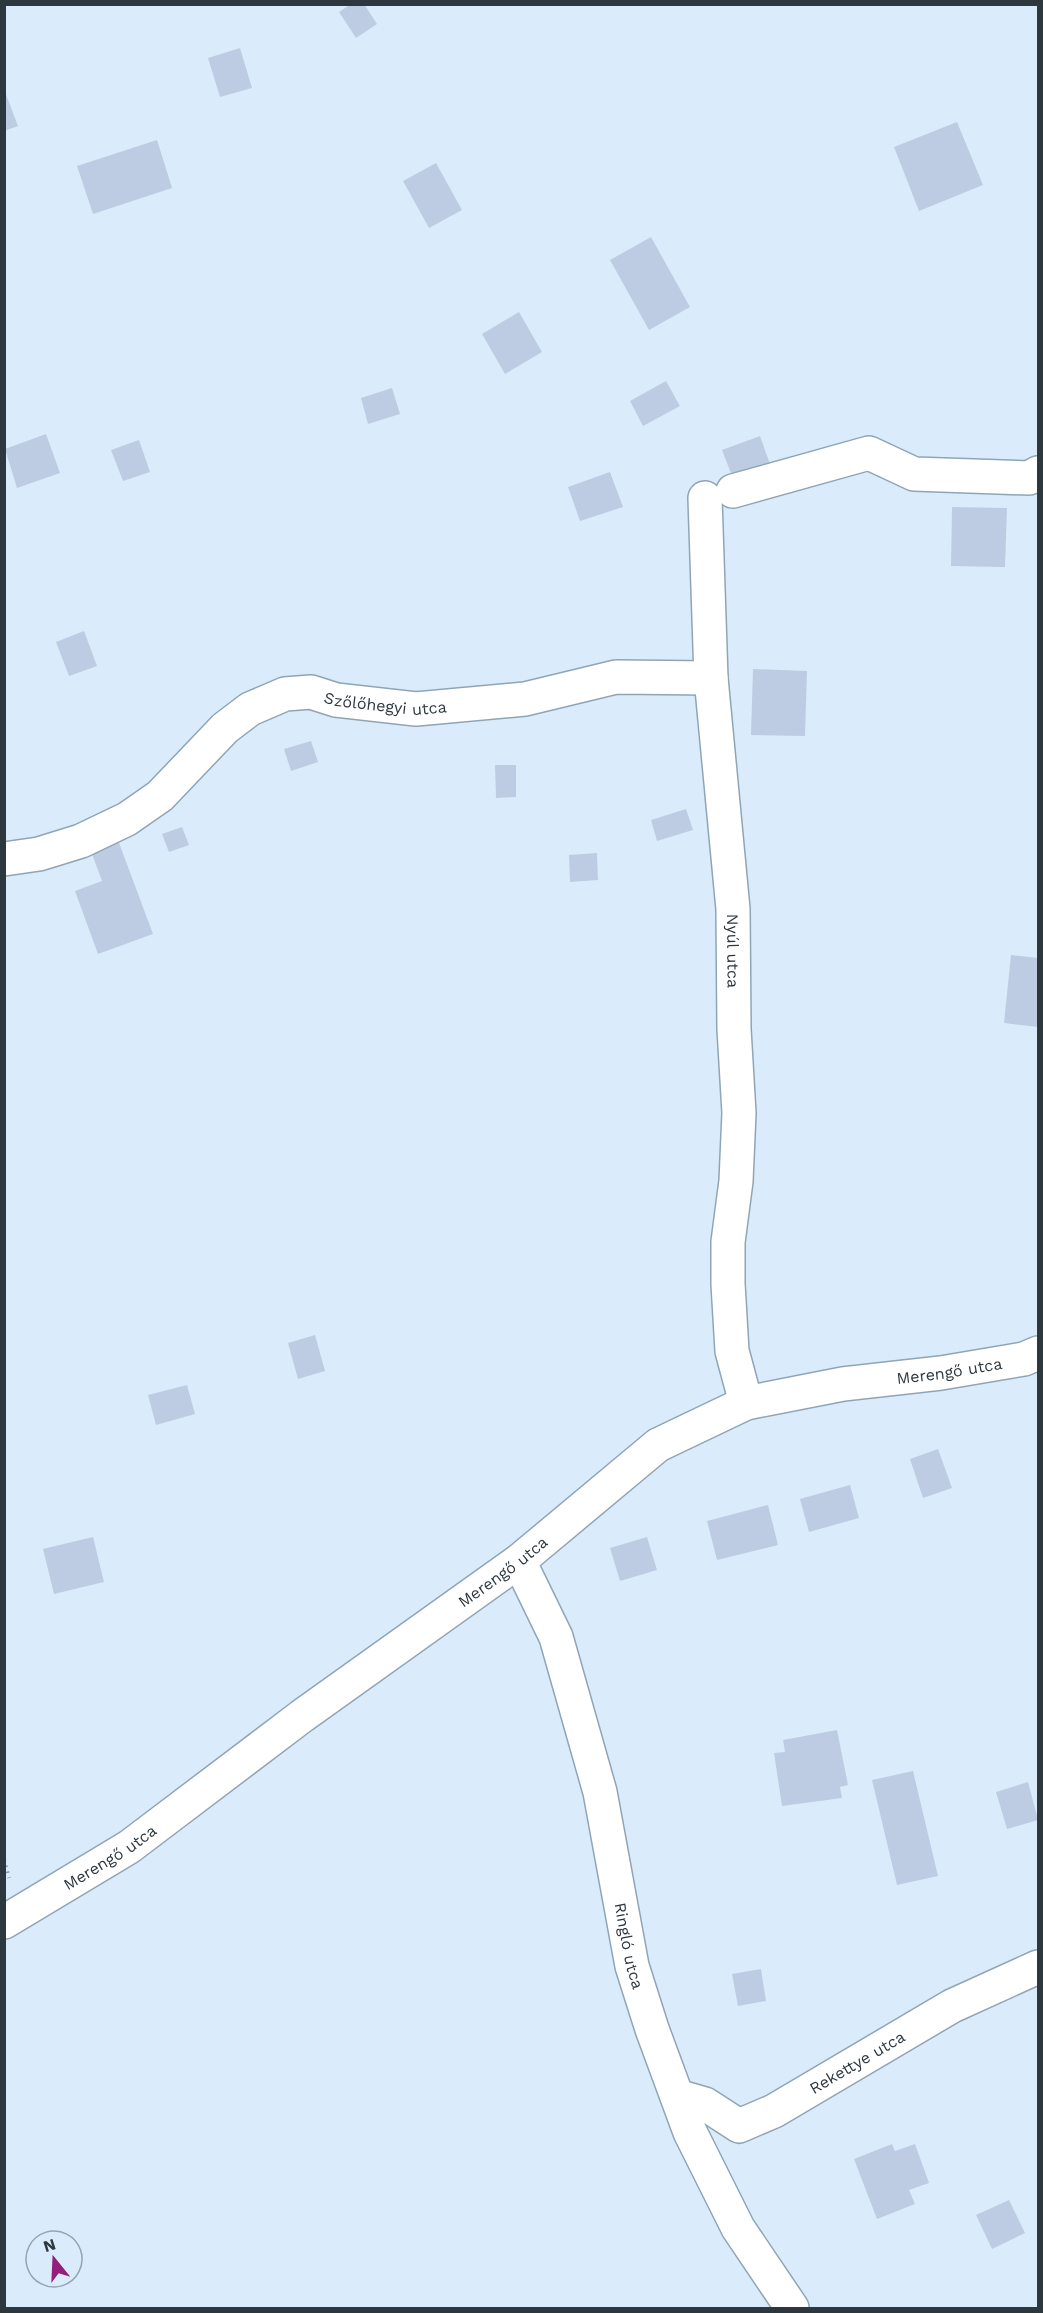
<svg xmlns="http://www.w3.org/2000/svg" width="1043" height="2313" font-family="'Work Sans',sans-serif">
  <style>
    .building { fill: #becce3 }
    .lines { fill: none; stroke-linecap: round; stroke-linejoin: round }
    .street-casing { stroke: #8fa5b6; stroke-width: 36 }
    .path { stroke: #8d9ba7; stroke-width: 4; stroke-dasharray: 1.5 4.5; stroke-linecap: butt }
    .street { stroke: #fff; stroke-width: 33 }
    .labels { text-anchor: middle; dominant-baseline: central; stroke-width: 6; stroke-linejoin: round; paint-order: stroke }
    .street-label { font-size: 16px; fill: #2d373e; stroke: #daecfb }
  </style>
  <rect width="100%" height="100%" fill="#daecfb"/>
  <g class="building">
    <polygon points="351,4 364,4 377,24 356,38 339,12"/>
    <polygon points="240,48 252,88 220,97 208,58"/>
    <polygon points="4,89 18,126 4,131"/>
    <polygon points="957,122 983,185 919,211 894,147"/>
    <polygon points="157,140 172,188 93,214 77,166"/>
    <polygon points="436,163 462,210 429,228 403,181"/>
    <polygon points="651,237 690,307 649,330 610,260"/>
    <polygon points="519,312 542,352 505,374 482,334"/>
    <polygon points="666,381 680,406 643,426 630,401"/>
    <polygon points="392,388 400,414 368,424 361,398"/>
    <polygon points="46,434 60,473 17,488 5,449"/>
    <polygon points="760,436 771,467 734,481 722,450"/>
    <polygon points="139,440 150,472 123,481 111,450"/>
    <polygon points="610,472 623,507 580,521 568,487"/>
    <polygon points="952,507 1007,508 1005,567 951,566"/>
    <polygon points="84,631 97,666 69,676 56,642"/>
    <polygon points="753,669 807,671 805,736 751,735"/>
    <polygon points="311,741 318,762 291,771 284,749"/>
    <polygon points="495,765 516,765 516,797 496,798"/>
    <polygon points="686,809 693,830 657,841 651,820"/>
    <polygon points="182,827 189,845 169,852 162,834"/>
    <polygon points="115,832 153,934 98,954 75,891 102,881 88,843"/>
    <polygon points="597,853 598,880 570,882 569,855"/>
    <polygon points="1011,955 1038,958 1038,1027 1004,1023"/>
    <polygon points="315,1335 325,1371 298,1379 288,1343"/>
    <polygon points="187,1385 195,1414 156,1425 148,1395"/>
    <polygon points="938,1449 952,1488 923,1498 910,1459"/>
    <polygon points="850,1485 859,1518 809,1532 800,1499"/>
    <polygon points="768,1505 778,1545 717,1560 707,1521"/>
    <polygon points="93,1537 104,1582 54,1594 43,1549"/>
    <polygon points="647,1537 657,1570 620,1581 610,1548"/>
    <polygon points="837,1730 848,1785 840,1787 842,1798 782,1806 774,1753 785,1752 783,1740"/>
    <polygon points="913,1771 938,1876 897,1885 872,1780"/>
    <polygon points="1028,1782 1038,1820 1007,1829 996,1792"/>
    <polygon points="761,1969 766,2001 738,2006 732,1974"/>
    <polygon points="892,2144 895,2151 915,2144 929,2183 909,2190 915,2204 877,2219 854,2159"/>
    <polygon points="1009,2200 1025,2233 992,2249 976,2215"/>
  </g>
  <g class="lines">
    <defs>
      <g id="street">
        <polyline points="733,491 869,453 914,474 1029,478 1038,473"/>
        <path id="s1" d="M 705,498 L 711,678 L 733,909 L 734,1029 L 739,1113 L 736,1181 L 728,1242 L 728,1284 L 732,1351 L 746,1403"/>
        <path id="s2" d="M 4,859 L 39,854 L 81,841 L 127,819 L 160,796 L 225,728 L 250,709 L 285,694 L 311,692 L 336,700 L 416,709 L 525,699 L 616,677 L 711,678"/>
        <path id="s3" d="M 519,1561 L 556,1637 L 600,1792 L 632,1966 L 652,2029 L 690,2132 L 738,2228 L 792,2308"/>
        <path id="s4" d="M 4,1922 L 129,1847 L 302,1716 L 519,1561 L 658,1445 L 746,1403 L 843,1384 L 941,1373 L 1024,1359 L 1038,1353"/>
        <path id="s5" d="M 677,2096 L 705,2104 L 739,2126 L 774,2111 L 952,2006 L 1038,1967"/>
      </g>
    </defs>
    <use href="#street" class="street-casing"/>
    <polyline class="path" points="4,1860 9,1878"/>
    <use href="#street" class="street"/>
  </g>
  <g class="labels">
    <g class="street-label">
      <text stroke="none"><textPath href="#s2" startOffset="436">Szőlőhegyi utca</textPath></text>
      <text stroke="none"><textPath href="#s1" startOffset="454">Nyúl utca</textPath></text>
      <text stroke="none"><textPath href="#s4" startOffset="1114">Merengő utca</textPath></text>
      <text stroke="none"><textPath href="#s4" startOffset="610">Merengő utca</textPath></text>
      <text stroke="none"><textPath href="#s4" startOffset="124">Merengő utca</textPath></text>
      <text stroke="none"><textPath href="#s3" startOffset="402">Ringló utca</textPath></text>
      <text stroke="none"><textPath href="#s5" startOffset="204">Rekettye utca</textPath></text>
    </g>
  </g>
  <rect width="1043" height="2313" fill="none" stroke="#2d373e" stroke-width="12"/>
  <g transform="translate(54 2259) rotate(342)"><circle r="28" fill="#daecfb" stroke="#95a4af" stroke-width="1.5"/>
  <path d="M0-4.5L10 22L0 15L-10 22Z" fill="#931e7c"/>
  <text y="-9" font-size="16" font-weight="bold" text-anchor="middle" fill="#2d373e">N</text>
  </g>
</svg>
